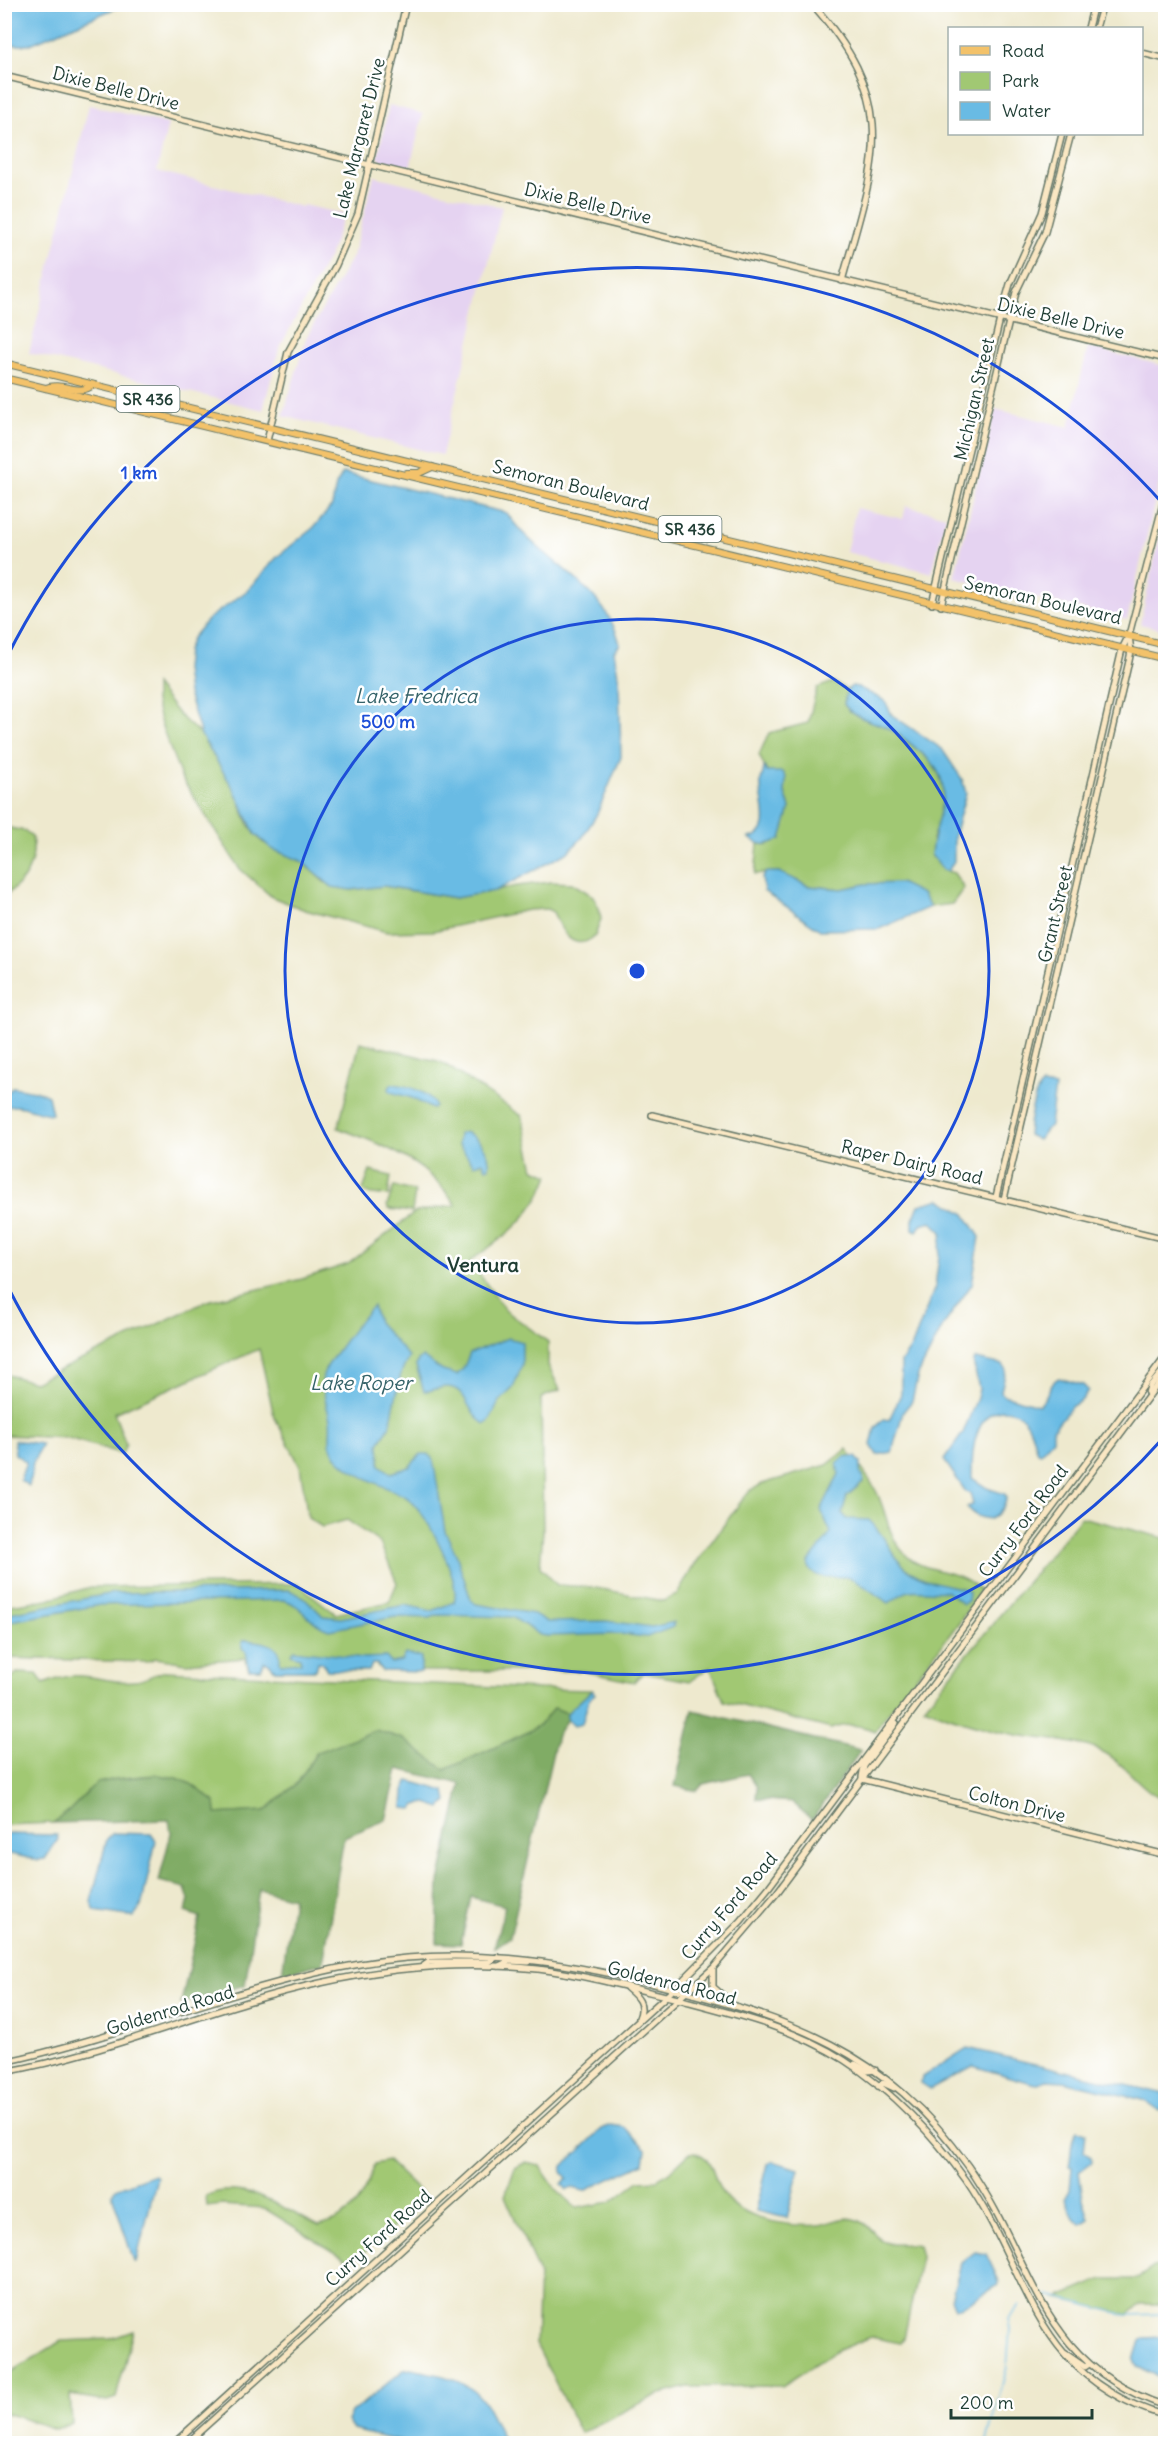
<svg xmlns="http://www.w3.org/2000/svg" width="1170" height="2448" font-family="Delius,sans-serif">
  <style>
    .built { fill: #e5d3f1 }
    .green { fill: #a1c873; stroke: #608254; stroke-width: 1.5 }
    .forest { fill: #80ac65; stroke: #50744c; stroke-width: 1.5 }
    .water { fill: #69bbe4; stroke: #447c8c; stroke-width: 1.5 }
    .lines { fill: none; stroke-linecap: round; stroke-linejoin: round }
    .stream { stroke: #69bbe4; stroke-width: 1.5 }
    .secondary-casing { stroke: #67796a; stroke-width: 8 }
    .primary-casing { stroke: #67796a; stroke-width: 8 }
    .secondary { stroke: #fae7c3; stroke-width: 5 }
    .primary { stroke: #f3c26a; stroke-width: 6 }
    .ring { fill: none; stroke: #1d4ed8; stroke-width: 3 }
    .labels { text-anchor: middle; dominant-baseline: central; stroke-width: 5; stroke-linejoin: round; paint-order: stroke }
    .shield { fill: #fff; stroke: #627771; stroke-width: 1.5 }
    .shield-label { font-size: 16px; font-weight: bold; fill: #1f3d34 }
    .street-label { font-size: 18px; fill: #1f3d34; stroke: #fff }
    .water-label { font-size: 20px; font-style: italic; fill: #356369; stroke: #fff }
    .neighbourhood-label { font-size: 20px; font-weight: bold; fill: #1f3d34; stroke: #fff }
    .centre { fill: #1d4ed8; stroke: #fff; stroke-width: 3 }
    .ring-label { font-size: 18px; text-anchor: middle; font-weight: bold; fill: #1d4ed8; stroke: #fff; stroke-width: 5; stroke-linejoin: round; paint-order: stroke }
  </style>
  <rect width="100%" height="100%" fill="#fff"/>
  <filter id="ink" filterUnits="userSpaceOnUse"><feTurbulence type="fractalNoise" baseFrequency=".0167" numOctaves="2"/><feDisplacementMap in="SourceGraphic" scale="12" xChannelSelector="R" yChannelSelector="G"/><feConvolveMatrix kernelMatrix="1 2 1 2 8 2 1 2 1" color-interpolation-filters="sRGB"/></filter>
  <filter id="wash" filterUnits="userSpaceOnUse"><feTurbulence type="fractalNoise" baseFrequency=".008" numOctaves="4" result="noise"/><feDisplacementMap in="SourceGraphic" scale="24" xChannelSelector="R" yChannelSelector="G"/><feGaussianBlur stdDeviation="1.35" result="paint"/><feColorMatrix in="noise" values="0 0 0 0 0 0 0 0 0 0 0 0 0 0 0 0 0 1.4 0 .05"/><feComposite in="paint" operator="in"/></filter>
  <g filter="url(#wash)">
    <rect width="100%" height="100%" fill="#eee9ce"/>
    <g class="built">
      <polygon points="89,105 168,124 157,171 302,207 303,205 344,214 331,252 279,349 263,410 29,353"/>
      <polygon points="389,105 423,114 410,167 382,161 378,157"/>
      <polygon points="374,176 502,207 442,455 283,416 306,338 353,255"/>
      <polygon points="1088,347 1165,366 1165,459 1127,620 954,578 995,409 1069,427"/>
      <polygon points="906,506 946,516 932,573 846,552 856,508 903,519"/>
      <polygon points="1165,514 1166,630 1165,630 1140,624"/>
    </g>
    <g class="green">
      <path d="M 833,682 L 847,690 L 844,704 C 853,718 872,720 887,727 C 897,732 905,740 913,746 C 951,775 949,797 932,839 L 943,870 L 954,873 L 964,888 L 952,904 L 930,907 L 922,894 L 878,883 L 842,889 L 808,886 L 779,872 L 755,874 L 758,844 L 768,845 L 790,808 L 785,793 L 786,778 L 767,772 L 759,755 L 769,733 L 808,723 L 817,688 Z"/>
      <path d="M 155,685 L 179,715 L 201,735 L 235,791 L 249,825 L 262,842 L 301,861 L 324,882 L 351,890 L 384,886 L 455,898 L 517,886 L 551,882 L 572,883 L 593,896 L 599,908 L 601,919 L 595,936 C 573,954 561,931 553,912 L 547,909 L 528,910 L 433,931 L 387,932 L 305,910 L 272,897 L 239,868 L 181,777 L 161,724 L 155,702 Z"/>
      <path d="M 5,827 L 25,831 L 32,836 C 37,861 26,883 5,895 Z"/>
      <path d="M 360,1042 L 441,1062 L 522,1116 L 534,1169 L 549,1175 C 534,1217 505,1237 470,1261 L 505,1310 L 548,1342 L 548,1365 L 560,1390 L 541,1398 L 543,1531 L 540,1567 L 557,1585 L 591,1587 L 663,1601 L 677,1595 L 693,1567 L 748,1492 L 762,1484 L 827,1465 L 847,1449 C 857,1463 871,1479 878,1495 C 888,1517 888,1538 907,1556 C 929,1576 961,1567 980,1591 C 950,1640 908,1683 875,1731 C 861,1725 845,1723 831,1729 L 724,1701 L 710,1667 L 690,1681 L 643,1673 L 634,1682 L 583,1671 L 382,1671 L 376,1664 L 372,1664 L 369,1671 L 327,1670 L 323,1663 L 318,1662 L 316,1670 L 275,1670 L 270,1664 L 265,1662 L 261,1669 L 249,1669 L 245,1658 L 186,1663 L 156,1658 L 146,1662 L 5,1658 L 5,1606 L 48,1599 L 91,1587 L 298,1584 L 336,1614 L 389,1602 L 397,1583 L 380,1543 L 347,1520 L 322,1527 L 308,1518 L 300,1466 L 274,1416 L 259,1349 L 114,1413 L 126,1444 L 122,1454 L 68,1438 L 5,1435 L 4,1374 L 34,1382 L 207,1301 L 302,1279 L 348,1264 L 416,1212 L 456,1205 C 426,1161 386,1146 338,1128 Z"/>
      <polygon points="370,1171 391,1176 388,1196 365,1193 363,1190"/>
      <polygon points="394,1186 415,1192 412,1212 389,1209 387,1206"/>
      <path d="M 1081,1517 L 1165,1538 L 1165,1798 C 1146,1797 1124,1761 1103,1752 C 1076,1740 1046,1740 1017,1735 C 984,1729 955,1720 924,1707 Z"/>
      <path d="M 165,1671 L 539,1689 L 592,1690 L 567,1713 L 554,1708 L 539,1725 L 522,1735 L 445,1770 L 403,1739 L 376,1730 L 317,1752 L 298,1782 L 265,1811 L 216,1814 L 215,1802 L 191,1784 L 176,1778 L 158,1775 L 141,1776 L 116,1779 L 87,1792 L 70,1810 L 53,1823 L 5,1825 L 4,1684 L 17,1673 L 37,1674 L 44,1684 C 86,1665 95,1685 135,1681 C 144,1681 155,1673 165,1671 Z"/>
      <path d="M 694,2152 C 715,2158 711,2175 721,2191 C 729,2204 744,2213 758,2218 C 775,2223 800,2227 818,2225 C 830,2224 841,2216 854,2219 C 867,2221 872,2234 883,2241 C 894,2248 906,2241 918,2245 L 921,2257 L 904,2338 L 900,2343 L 870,2337 L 836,2351 L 782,2386 L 688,2387 L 657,2395 L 580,2433 L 536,2344 L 539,2274 L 505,2196 L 515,2168 L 526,2162 L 539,2165 L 555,2188 L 577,2208 L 610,2202 L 639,2181 L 657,2180 L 667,2174 L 688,2154 Z"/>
      <path d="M 388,2161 L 427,2199 L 362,2254 L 347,2260 L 264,2208 L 222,2205 L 207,2207 L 206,2196 C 243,2178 287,2211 319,2226 C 354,2218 364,2196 375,2164 Z"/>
      <polygon points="1164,2264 1165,2304 1141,2304 1128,2315 1058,2298 1103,2279 1136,2279 1154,2267"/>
      <polygon points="133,2331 116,2398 107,2401 70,2395 72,2423 56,2429 5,2413 5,2376 61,2341 110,2339"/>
    </g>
    <g class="forest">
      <polygon points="554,1708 567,1713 567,1719 557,1735 510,1937 494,1948 505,1906 471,1897 461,1944 437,1943 439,1882 461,1784 398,1769 386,1820 344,1837 323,1963 282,1974 293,1898 259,1889 245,1985 181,2004 200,1917 186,1912 189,1900 185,1888 159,1881 171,1833 169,1820 53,1823 70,1810 97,1783 116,1779 158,1775 176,1778 191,1784 215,1802 216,1814 265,1811 298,1782 317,1752 376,1730 403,1739 445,1770 522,1735 539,1725"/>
      <polygon points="693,1710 861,1750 812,1820 792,1802 756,1799 757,1787 748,1774 703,1784 697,1791 675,1786"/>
    </g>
    <g class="water">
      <polygon points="4,5 5,4 123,5 28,45 5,45"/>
      <path d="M 343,473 L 507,513 C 537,560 606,584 620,644 L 614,651 L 619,681 L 621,757 L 597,814 L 582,838 L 567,853 L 495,891 L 455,898 L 384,886 L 351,890 L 332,887 L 301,861 L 272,849 L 255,834 L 235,791 L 201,735 L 188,693 L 185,669 L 187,651 L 192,638 L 208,619 L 248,590 L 277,557 L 313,528 L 332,506 L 336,485 Z"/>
      <path d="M 852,686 L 858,687 L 885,701 L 892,715 L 942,749 L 962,779 L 966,793 L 954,836 L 954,862 L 948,871 L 943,870 L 931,855 C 934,811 963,784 918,750 C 907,741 896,731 883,726 C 869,720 852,717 844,704 L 847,690 Z"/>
      <path d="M 764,766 L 767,772 L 783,772 L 786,778 L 785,793 L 790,808 L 781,839 C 768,845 761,847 749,838 C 777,834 758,798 761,780 C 762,775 764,772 764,766 Z"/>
      <polygon points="766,872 779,872 808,886 842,889 865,884 900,883 922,894 930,907 879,929 820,930 764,891 762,878"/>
      <path d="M 392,1084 C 406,1085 432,1092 435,1107 L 432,1109 L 412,1098 L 390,1092 L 389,1088 Z"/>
      <path d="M 1041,1085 L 1055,1087 L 1050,1125 L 1038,1140 L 1028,1135 C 1029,1120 1033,1097 1041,1085 Z"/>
      <path d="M 13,1087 L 40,1092 L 48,1096 L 52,1114 C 38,1114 18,1101 5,1108 L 5,1095 Z"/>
      <path d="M 465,1132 C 478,1137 491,1152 489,1167 L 486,1168 L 483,1162 L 474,1165 L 458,1144 L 459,1134 Z"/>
      <polygon points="940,1199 965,1214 980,1237 972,1284 943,1326 918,1375 912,1401 903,1412 892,1452 877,1455 871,1445 875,1428 884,1419 889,1420 901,1394 901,1362 912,1346 935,1287 942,1232 932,1222 921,1225 917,1231 913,1229 913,1220 919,1205"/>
      <path d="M 373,1306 L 378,1322 L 409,1357 L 401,1373 L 390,1426 L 379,1443 L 380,1465 L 391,1473 L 409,1467 L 421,1454 L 428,1454 L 433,1459 L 445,1531 L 456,1554 L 471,1600 L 476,1604 L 534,1614 L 547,1622 L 606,1621 L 652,1627 L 674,1622 L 673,1627 L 647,1637 L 620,1634 L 547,1636 L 540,1635 L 512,1617 L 439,1615 L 430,1618 L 395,1617 L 329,1630 C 311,1625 303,1605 284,1600 L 100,1605 L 5,1622 L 5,1614 L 114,1593 L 289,1590 L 304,1597 L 323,1616 L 341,1618 L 405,1605 L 432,1611 L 454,1602 C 462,1581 425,1508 406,1497 C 382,1484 353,1477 335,1455 C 326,1443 332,1433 330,1420 C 328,1409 320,1385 323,1375 C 326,1364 366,1311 373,1306 Z"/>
      <path d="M 508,1338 L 522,1342 L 522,1365 L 513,1388 L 499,1402 L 489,1422 L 485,1424 C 469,1417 468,1393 453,1388 C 442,1384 434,1392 424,1391 L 416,1366 L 418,1360 L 422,1357 L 443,1371 L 457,1375 L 463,1369 L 470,1353 Z"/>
      <path d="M 976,1359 L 1003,1365 L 1006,1370 L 1001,1391 L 1003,1395 L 1038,1405 C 1049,1399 1048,1382 1059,1378 L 1083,1385 L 1088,1390 L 1082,1400 L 1072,1406 L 1053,1429 L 1053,1439 L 1040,1453 L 1037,1452 C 1034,1444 1033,1433 1028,1425 C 1018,1407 993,1404 982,1423 C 972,1440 972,1460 972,1478 L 987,1488 L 1005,1494 C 1009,1503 999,1514 991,1519 C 982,1519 972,1515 967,1507 L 973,1504 L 970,1493 L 966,1492 L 944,1460 L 963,1433 L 977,1398 L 979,1389 L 973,1361 Z"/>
      <polygon points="14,1440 42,1444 33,1463 29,1486 20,1480 26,1462 15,1454"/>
      <path d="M 845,1456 L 856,1457 L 861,1463 L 860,1472 L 864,1481 L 847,1496 L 842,1513 L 847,1519 L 869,1520 C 883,1533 888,1548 900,1562 C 915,1580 943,1584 965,1589 L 969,1592 L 968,1601 L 963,1604 L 947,1591 C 937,1593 915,1589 909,1591 C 902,1593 895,1599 889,1603 C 880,1598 856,1579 850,1578 C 835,1574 822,1582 810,1570 L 808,1563 L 831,1533 L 821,1510 L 839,1474 L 837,1464 Z"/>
      <path d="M 245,1640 C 254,1641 278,1642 280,1655 C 280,1658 279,1661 281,1664 L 301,1662 L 300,1657 L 291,1654 L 294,1650 L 364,1658 L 386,1657 L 391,1663 L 401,1661 L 405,1654 L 421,1657 L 421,1672 L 382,1671 L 377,1664 L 372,1664 L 369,1671 L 327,1670 L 323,1663 L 318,1662 L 316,1670 L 275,1670 L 270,1664 L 264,1662 L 261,1669 L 249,1669 L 246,1651 L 242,1648 L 242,1642 Z"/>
      <polygon points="592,1690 595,1694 589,1699 582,1724 574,1726 567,1719 567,1713"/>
      <polygon points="409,1781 445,1791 447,1802 441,1808 426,1803 416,1805 413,1809 403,1808 404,1791"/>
      <polygon points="113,1833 151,1834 156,1841 141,1907 134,1917 95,1911 91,1902 107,1839"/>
      <polygon points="5,1834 57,1835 58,1839 45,1859 38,1860 5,1853"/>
      <polygon points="967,2048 1165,2094 1165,2109 1159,2111 1143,2100 1064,2081 1047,2080 1035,2084 973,2066 930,2089 921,2083 922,2077"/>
      <polygon points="611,2125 624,2127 646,2149 644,2163 584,2191 573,2188 567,2190 562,2184 567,2178 562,2172 563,2166 603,2128"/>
      <path d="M 1077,2130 L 1086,2133 L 1084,2151 L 1091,2157 L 1092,2162 L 1079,2172 L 1083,2199 L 1089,2219 L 1081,2224 L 1074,2218 L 1065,2199 L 1070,2190 L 1072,2167 L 1069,2166 C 1072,2154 1070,2139 1077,2130 Z"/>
      <polygon points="772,2161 799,2169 787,2218 756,2211 768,2164"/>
      <polygon points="154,2174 157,2177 136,2262 134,2262 112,2194 115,2189"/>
      <polygon points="975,2252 986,2254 999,2281 997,2286 960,2308 955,2308 951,2299 961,2263"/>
      <polygon points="1165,2337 1166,2337 1165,2379 1137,2367 1134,2360 1140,2341 1144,2338"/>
      <path d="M 411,2369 C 434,2374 463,2377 480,2397 C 491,2409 497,2429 505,2443 L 407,2443 L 353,2430 L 347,2421 L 351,2413 L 404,2370 Z"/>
    </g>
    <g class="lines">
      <g class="stream">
        <polyline points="1048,2295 1126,2315 1166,2314"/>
        <polyline points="986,2444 1007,2367 1010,2328 1008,2319 1020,2305"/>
      </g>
    </g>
  </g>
  <g filter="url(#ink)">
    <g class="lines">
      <defs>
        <g id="secondary">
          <path d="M 812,4 C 904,106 874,163 842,281"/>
          <polyline points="1088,28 1094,4"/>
          <polyline points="1096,28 1103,4"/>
          <polyline points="1142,53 1166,59"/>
          <polyline points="4,76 1166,359"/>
          <polyline points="267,441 288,352 336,265 358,214 406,4"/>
          <polyline points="932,604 1000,319 1010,284 1042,213 1062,134"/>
          <polyline points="941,606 1016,292 1045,232 1071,134"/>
          <polyline points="652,1115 1166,1239"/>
          <polyline points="996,1197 1122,649 1129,635 1166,492"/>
          <polyline points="1004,1199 1129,661 1131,651 1129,636"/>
          <polyline points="1148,1393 1150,1386 1166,1367"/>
          <polyline points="862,1777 864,1766 896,1723"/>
          <polyline points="862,1779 1166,1855"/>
          <polyline points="499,1966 509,1961 529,1962"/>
          <polyline points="422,1967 429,1962 489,1962 497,1957"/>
          <polyline points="713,1969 713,1987 728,2000"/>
          <path d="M 627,1988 C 638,1997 645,2004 639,2018"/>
          <path d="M 4,2062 C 125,2036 239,1985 360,1964 C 461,1946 560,1960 658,1985 C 789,2018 886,2050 968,2166 C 1035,2261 1038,2365 1166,2406"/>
          <polyline points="855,2064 868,2071 875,2070"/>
          <path d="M 4,2072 C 112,2053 214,2006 320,1983 C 392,1967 465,1961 538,1969 C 585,1975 632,1988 678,1999 C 735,2014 794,2028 844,2060 C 891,2090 934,2135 966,2180 C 1032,2277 1033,2378 1166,2416"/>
          <polyline points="878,2086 883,2083 894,2088"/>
          <polyline points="1066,2354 1085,2367 1088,2365"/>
          <polyline points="173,2444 674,1989 741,1921 769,1887 1166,1356"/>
          <polyline points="186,2444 714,1967 776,1894 1166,1373"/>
        </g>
        <g id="primary">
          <polyline points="4,363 1166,645"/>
          <polyline points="4,378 1166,659"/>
          <path d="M 46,388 C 62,381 79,397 93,385"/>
          <polyline points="407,473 419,473 432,467"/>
        </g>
      </defs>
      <use href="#secondary" class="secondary-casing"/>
      <use href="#primary" class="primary-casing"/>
      <use href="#secondary" class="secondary"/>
      <use href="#primary" class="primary"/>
    </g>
  </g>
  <g class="ring">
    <circle cx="637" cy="971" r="352"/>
    <path d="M1164 1437A704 704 0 0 1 7 1285M7 657A704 704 0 0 1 1164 505"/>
  </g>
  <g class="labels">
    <g class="shield">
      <rect x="116.5" y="386" width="63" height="26" rx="4.5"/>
      <rect x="658.5" y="516" width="63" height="26" rx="4.5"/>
    </g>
    <g class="shield-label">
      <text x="148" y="399">SR 436</text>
      <text x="690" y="529">SR 436</text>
    </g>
    <g class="street-label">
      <text transform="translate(116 88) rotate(14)">Dixie Belle Drive</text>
      <text transform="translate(359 138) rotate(-76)">Lake Margaret Drive</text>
      <text transform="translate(588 203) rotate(13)">Dixie Belle Drive</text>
      <text transform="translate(1061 318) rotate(13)">Dixie Belle Drive</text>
      <text transform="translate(974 399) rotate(-77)">Michigan Street</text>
      <text transform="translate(571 485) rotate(14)">Semoran Boulevard</text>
      <text transform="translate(1043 600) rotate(13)">Semoran Boulevard</text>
      <text transform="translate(1055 914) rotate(-77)">Grant Street</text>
      <text transform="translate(912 1162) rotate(13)">Raper Dairy Road</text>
      <text transform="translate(1023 1521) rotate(-53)">Curry Ford Road</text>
      <text transform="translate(1017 1804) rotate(14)">Colton Drive</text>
      <text transform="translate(729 1906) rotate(-49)">Curry Ford Road</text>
      <text transform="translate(672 1983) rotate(14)">Goldenrod Road</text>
      <text transform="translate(170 2010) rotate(-17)">Goldenrod Road</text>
      <text transform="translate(378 2238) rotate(-42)">Curry Ford Road</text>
    </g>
    <g class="water-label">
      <text x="416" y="695">Lake Fredrica</text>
      <text x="361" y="1382">Lake Roper</text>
    </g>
    <g class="neighbourhood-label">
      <text x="483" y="1264">Ventura</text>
    </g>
  </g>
  <circle cx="637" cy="971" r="9" class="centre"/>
  <g class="ring-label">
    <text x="139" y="479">1 km</text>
    <text x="388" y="728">500 m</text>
  </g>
  <rect width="1170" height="2448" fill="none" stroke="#fff" stroke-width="24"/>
  <rect x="948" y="27" width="195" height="108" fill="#ffffff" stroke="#a5b1ae" stroke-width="1.5"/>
  <rect x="960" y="46" width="30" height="9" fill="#f3c26a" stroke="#a5b1ae" stroke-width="1.5"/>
  <text x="1002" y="57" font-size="18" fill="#1f3d34">Road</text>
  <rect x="960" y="72" width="30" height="18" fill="#a1c873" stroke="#a5b1ae" stroke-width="1.5"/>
  <text x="1002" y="87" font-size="18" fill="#1f3d34">Park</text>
  <rect x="960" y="102" width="30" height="18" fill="#69bbe4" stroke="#a5b1ae" stroke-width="1.5"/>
  <text x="1002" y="117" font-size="18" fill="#1f3d34">Water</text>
  <path d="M951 2409v9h141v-9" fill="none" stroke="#1f3d34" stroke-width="3"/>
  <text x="960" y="2409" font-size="18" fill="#1f3d34" stroke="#ffffff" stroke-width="4.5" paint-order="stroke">200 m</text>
</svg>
